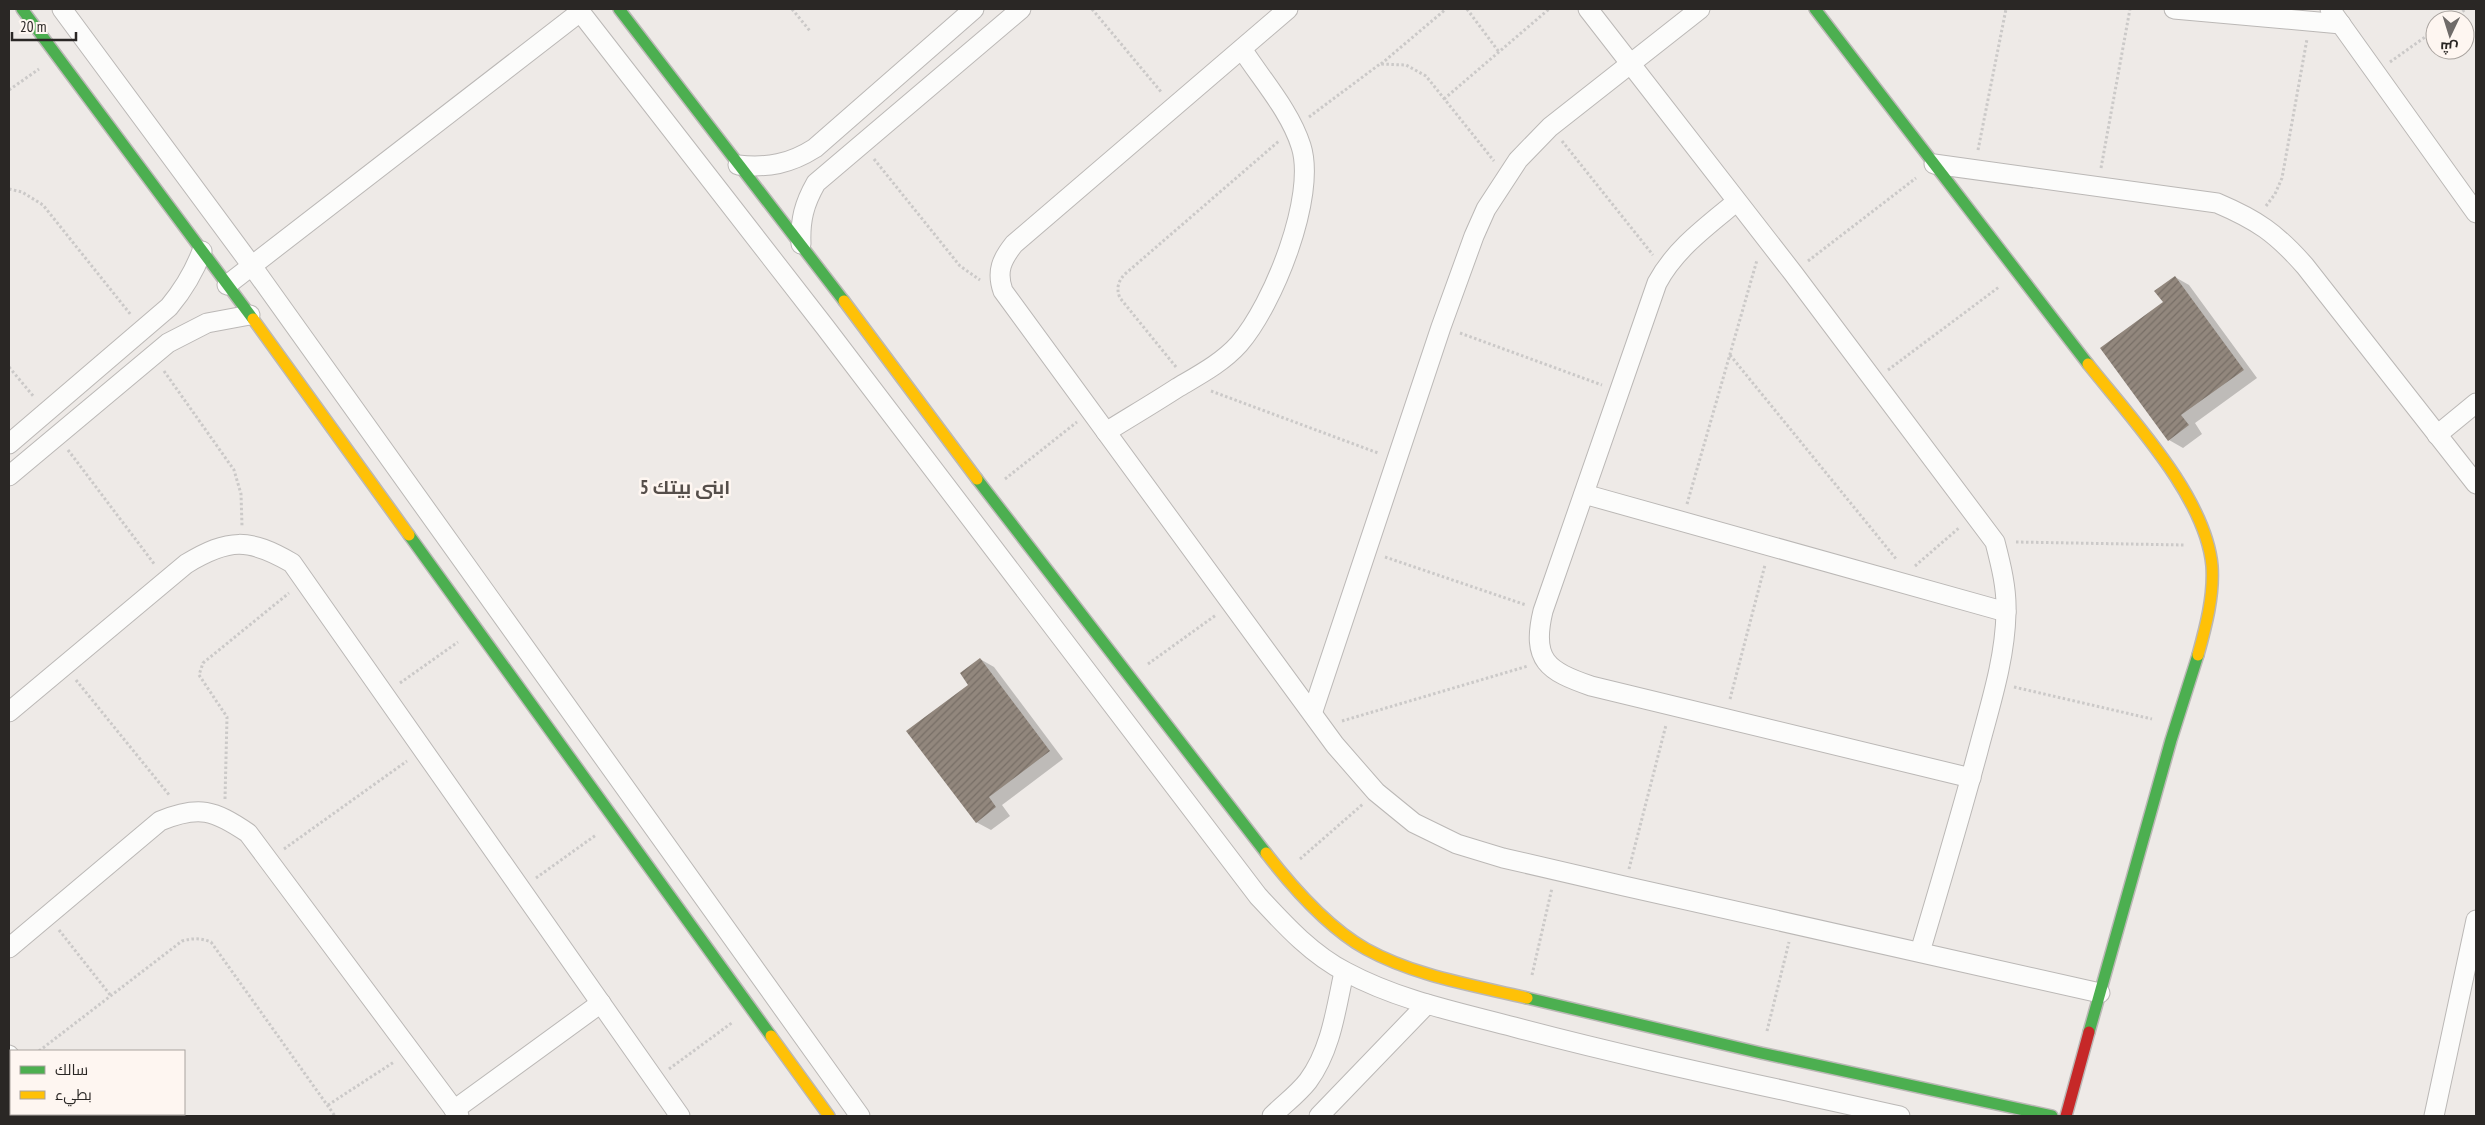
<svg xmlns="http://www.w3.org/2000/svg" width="2485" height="1125" font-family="'PT Sans Narrow',Cairo,sans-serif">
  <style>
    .shadow { fill: #0003 }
    .building { fill: url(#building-hatch) }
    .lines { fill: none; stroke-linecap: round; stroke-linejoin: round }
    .street-casing { stroke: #bbb8b6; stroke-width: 21 }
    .fast-casing { stroke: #bbb8b6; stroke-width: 14 }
    .slow-casing { stroke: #bbb8b6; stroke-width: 14 }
    .jam-casing { stroke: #bbb8b6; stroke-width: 14 }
    .path { stroke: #cbc9c8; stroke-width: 3; stroke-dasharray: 2.5 2.5; stroke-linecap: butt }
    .street { stroke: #fcfcfb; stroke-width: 19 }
    .fast { stroke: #4caf50; stroke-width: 11 }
    .slow { stroke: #ffc107; stroke-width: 11 }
    .jam { stroke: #c62828; stroke-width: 11 }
    .labels { text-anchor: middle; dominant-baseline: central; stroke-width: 5; stroke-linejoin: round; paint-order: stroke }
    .district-label { font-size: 19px; font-weight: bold; fill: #554e4a; stroke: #fef6f1 }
  </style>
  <defs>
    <pattern id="building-hatch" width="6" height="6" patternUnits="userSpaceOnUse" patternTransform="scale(1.25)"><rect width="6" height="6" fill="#92877d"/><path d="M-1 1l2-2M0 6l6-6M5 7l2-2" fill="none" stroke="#776e66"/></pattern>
  </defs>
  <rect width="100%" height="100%" fill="#eeeae7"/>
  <g class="shadow">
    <polygon points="2175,277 2189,285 2257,378 2195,423 2202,434 2183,448 2169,440 2165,303"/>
    <polygon points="980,659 994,667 1063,759 1002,805 1010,816 991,830 976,822 970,685"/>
  </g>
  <g class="building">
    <polygon points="2175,276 2244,370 2181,415 2189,425 2168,441 2100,348 2163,302 2154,291"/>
    <polygon points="980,658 1050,751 989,797 996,807 976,823 906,731 968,685 960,673"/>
  </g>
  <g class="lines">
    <defs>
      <g id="street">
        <polyline points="62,9 252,266 860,1116"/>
        <path d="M 578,9 L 825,327 L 1258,896 C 1284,924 1311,954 1346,972 C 1398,1000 1457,1012 1514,1027 C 1642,1061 1771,1087 1900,1116"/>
        <path d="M 1288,9 L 1014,244 C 1002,259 996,271 1003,291 L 1335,745 L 1376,792 L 1414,823 L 1457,844 L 1503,858 L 1624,886 L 2100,993"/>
        <path d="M 1588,9 L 1793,273 L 1995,542 C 2001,565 2007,589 2006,613 C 2005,660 1990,705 1978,751 C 1960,818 1940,885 1920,952"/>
        <polyline points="2174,9 2341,24"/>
        <polyline points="2330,9 2476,213"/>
        <path d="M 1934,164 L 2217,203 C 2257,220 2276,233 2305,266 L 2476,484"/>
        <path d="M 738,165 C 768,168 790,164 815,148 L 974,9"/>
        <path d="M 1736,202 C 1707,226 1675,249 1657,283 L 1543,611 C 1531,661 1548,671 1591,686 L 1971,778"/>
        <path d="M 801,244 C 800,220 804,204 816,183 L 1021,9"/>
        <polyline points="227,285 580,12"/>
        <path d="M 1106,432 C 1130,417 1154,403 1177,388 C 1199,375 1222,363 1239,344 C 1273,305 1317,196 1301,146 C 1290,111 1262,80 1242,49"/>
        <polyline points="2437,435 2476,403"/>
        <path d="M 9,444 L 169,307 C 184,289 194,272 202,251"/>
        <polyline points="9,476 168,343 207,323 250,315"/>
        <polyline points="1584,494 2006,612"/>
        <polyline points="1313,711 1441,327 1474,236 1486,209 1518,160 1550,127 1700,9"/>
        <path d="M 9,712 L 186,564 C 229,538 249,538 292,563 L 680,1116"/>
        <path d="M 9,948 L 160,821 C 199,805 214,810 248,833 L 459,1116"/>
        <polyline points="9,1055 11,1058"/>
        <polyline points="454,1110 601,1003"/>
        <polyline points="53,1114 55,1116"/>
        <path d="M 1272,1116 C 1283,1105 1298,1094 1308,1081 C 1331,1050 1336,1009 1344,972"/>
        <polyline points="1319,1116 1427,1004"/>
        <polyline points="2434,1116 2476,920"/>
      </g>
      <g id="fast">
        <polyline points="22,9 253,319"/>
        <polyline points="619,9 844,301"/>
        <polyline points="1815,9 2088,364"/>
        <polyline points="977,479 1266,853"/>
        <polyline points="409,535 771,1036"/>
        <polyline points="1527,998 1761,1053 2052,1116"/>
        <polyline points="2089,1032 2171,740 2198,655"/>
      </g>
      <g id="slow">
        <polyline points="844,301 977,479"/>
        <polyline points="253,319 409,535"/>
        <path d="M 2088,364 C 2130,417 2206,497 2212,566 C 2214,596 2206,626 2198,655"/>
        <path d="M 1266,853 C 1293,888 1327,927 1366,949 C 1415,976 1472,985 1527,998"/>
        <polyline points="771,1036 829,1116"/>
      </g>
      <polyline id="jam" points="2066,1116 2089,1032"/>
    </defs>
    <use href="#street" class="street-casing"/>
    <use href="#fast" class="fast-casing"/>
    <use href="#slow" class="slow-casing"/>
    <use href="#jam" class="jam-casing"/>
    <g class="path">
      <polyline points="792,9 810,31"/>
      <polyline points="1092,9 1162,93"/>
      <polyline points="1467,9 1499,52"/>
      <polyline points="2450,20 2466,9"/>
      <polyline points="2390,62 2435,30"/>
      <polyline points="1381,64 1446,9"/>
      <polyline points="9,90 39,69"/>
      <polyline points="1444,99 1549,9"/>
      <polyline points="1309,117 1380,64 1406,65 1426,76 1494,161"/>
      <polyline points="1562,141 1653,255"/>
      <polyline points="1978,150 2006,9"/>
      <polyline points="874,159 960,266 980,280"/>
      <polyline points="2101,168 2130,9"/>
      <polyline points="9,189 22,192 43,205 131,315"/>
      <polyline points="2266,206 2275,194 2282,178 2307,39"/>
      <polyline points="1808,261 1916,178"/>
      <polyline points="1460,333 1602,385"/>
      <polyline points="1730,355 1897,560"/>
      <polyline points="9,367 34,397"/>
      <path d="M 1176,367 L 1120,298 C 1116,289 1118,281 1125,274 L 1279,141"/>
      <polyline points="1888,370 1999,287"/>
      <polyline points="164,371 234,470 241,494 242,526"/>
      <polyline points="1211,391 1378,453"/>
      <polyline points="68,450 155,565"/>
      <polyline points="1005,479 1077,422"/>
      <polyline points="1687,504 1757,260"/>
      <polyline points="2016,542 2184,545"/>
      <polyline points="1385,557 1526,605"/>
      <polyline points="1915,566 1960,527"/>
      <polyline points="1148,664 1216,615"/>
      <polyline points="76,680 170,796"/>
      <polyline points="400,683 458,642"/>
      <polyline points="2014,687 2152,719"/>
      <polyline points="1730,699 1765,565"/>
      <polyline points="1342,721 1528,666"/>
      <polyline points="225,799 227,717 199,675 203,663 289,593"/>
      <polyline points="284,849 407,761"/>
      <polyline points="1300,859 1363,804"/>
      <polyline points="1629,869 1666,725"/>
      <polyline points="536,878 596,835"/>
      <polyline points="59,930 111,996"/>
      <polyline points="1532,975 1552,888"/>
      <polyline points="1767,1031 1789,942"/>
      <path d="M 39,1051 L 182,941 C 193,938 201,938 211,942 L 335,1116"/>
      <polyline points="669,1069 733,1022"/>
      <polyline points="328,1105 394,1062"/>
    </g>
    <use href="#street" class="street"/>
    <use href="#fast" class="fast"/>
    <use href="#slow" class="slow"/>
    <use href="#jam" class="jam"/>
  </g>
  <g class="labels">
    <g class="district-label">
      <text x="685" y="487">ابنى بيتك 5</text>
    </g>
  </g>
  <rect width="2485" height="1125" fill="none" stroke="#2a2725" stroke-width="20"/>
  <rect x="10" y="1050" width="175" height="65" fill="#fef6f1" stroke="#a9a39f"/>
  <rect x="20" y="1066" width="25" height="8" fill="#4caf50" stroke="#a9a39f"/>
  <text x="55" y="1075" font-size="15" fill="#2a2725">سالك</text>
  <rect x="20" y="1091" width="25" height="8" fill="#ffc107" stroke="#a9a39f"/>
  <text x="55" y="1100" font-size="15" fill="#2a2725">بطيء</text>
  <g transform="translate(2450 35) rotate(184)"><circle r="24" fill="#fef6f1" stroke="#a9a39f"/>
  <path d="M0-4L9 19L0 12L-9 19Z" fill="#6f6b69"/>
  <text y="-8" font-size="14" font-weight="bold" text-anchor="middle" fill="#2a2725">ش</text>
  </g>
  <path d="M12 32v8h64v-8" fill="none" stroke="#2a2725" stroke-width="2.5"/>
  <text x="20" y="32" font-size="15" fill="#2a2725" stroke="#fef6f1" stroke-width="4" paint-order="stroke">20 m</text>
</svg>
